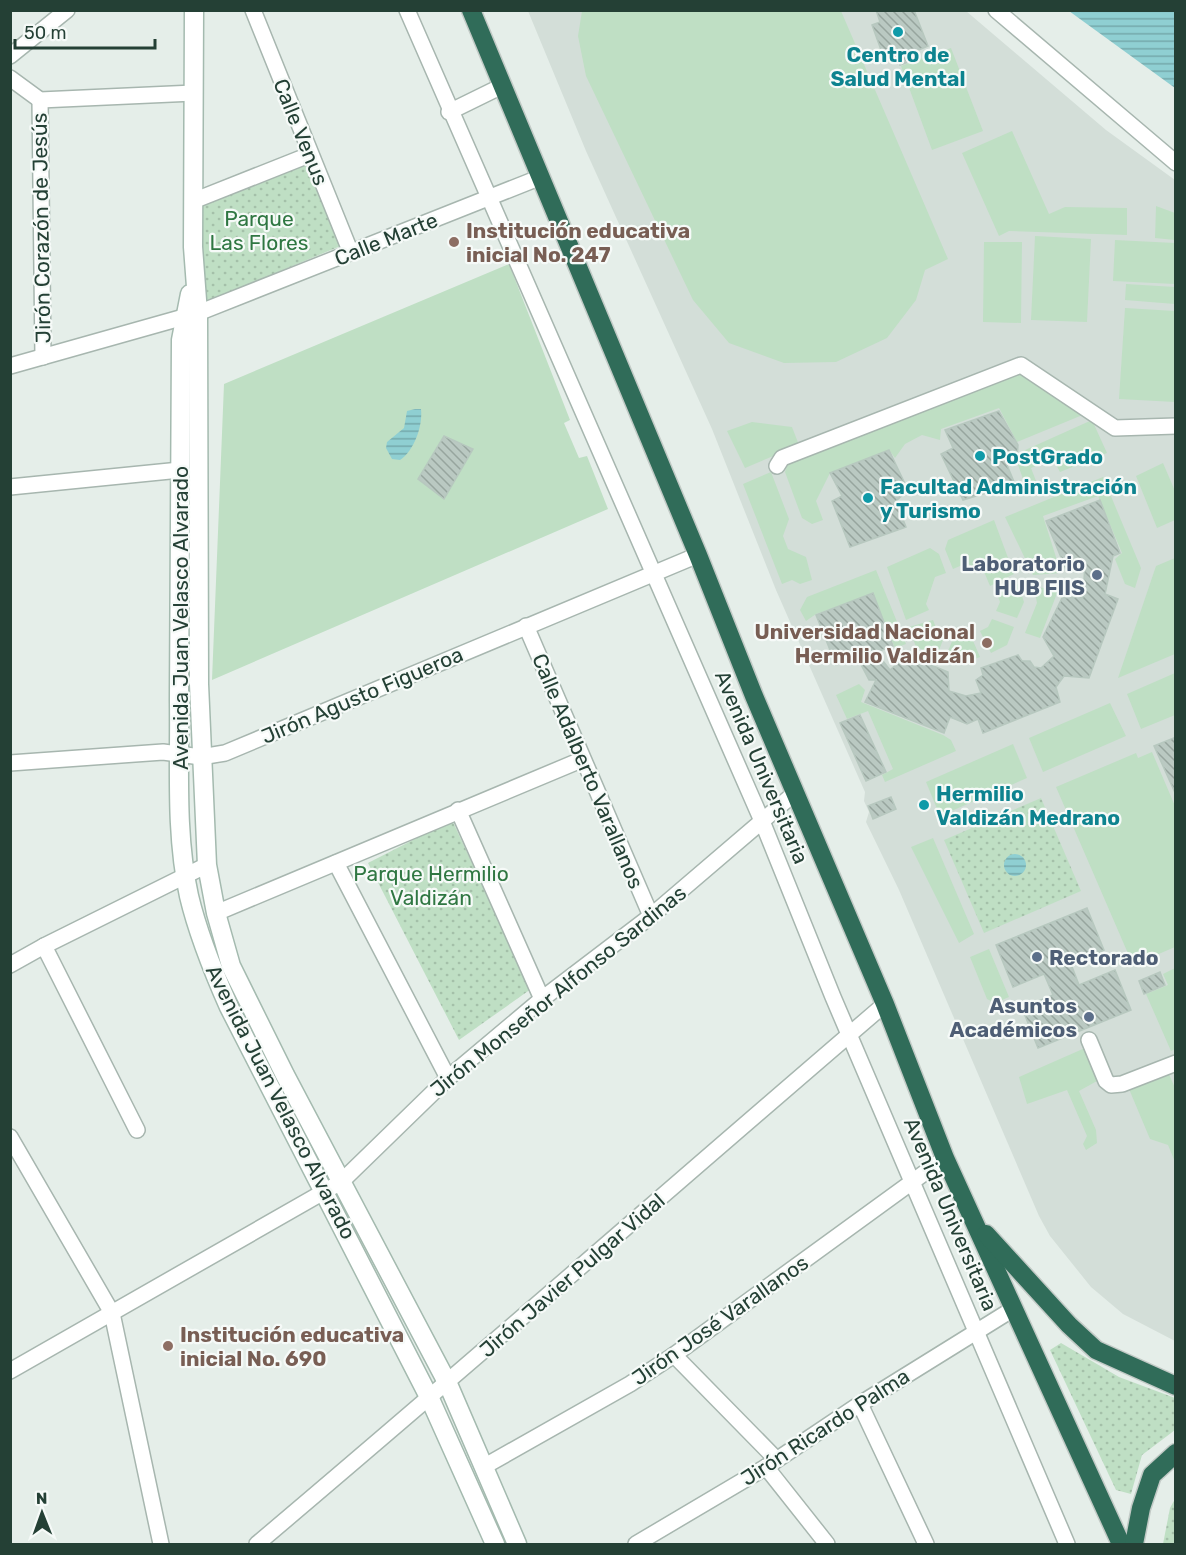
<svg xmlns="http://www.w3.org/2000/svg" width="1186" height="1555" font-family="Rubik,sans-serif">
  <style>
    .built { fill: #d3ded8 }
    .grass { fill: #bfdfc4 }
    .park { fill: url(#park-dots) }
    .water { fill: url(#water-rules) }
    .building { fill: url(#building-back-hatch); stroke: #b7c8bf; stroke-width: 1.5 }
    .lines { fill: none; stroke-linecap: round; stroke-linejoin: round }
    .street-casing { stroke: #a7b6af; stroke-width: 18 }
    .secondary-casing { stroke: #a4baaf; stroke-width: 21 }
    .highway-casing { stroke: #c2cac6; stroke-width: 21 }
    .street { stroke: #fff; stroke-width: 15 }
    .secondary { stroke: #fff; stroke-width: 18 }
    .highway { stroke: #306c59; stroke-width: 18 }
    .culture-dot { fill: #0f9aa8; stroke: #f6faf8; stroke-width: 2 }
    .education-dot { fill: #8d6e63; stroke: #f6faf8; stroke-width: 2 }
    .service-dot { fill: #5c6f8a; stroke: #f6faf8; stroke-width: 2 }
    .labels { text-anchor: middle; dominant-baseline: central; stroke-width: 4.5; stroke-linejoin: round; paint-order: stroke }
    .culture-label { font-size: 21px; font-weight: bold; fill: #0d838f; stroke: #f6faf8; text-anchor: start }
    .street-label { font-size: 21px; fill: #244035; stroke: #f6faf8 }
    .park-label { font-size: 21px; fill: #2f7742; stroke: #f6faf8 }
    .education-label { font-size: 21px; font-weight: bold; fill: #785e54; stroke: #f6faf8; text-anchor: start }
    .service-label { font-size: 21px; font-weight: bold; fill: #4e5e75; stroke: #f6faf8; text-anchor: end }
  </style>
  <defs>
    <pattern id="park-dots" width="8" height="8" patternUnits="userSpaceOnUse" patternTransform="scale(1.5)"><rect width="8" height="8" fill="#bfdfc4"/><path d="M2 2h.1M6 6h.1" fill="none" stroke="#a4c0a9" stroke-width="1.8" stroke-linecap="round"/></pattern>
    <pattern id="water-rules" width="6" height="5" patternUnits="userSpaceOnUse" patternTransform="scale(1.5)"><rect width="6" height="5" fill="#8fcfd2"/><path d="M0 2.5h6" fill="none" stroke="#75a9ab"/></pattern>
    <pattern id="building-back-hatch" width="6" height="6" patternUnits="userSpaceOnUse" patternTransform="scale(1.5)"><rect width="6" height="6" fill="#bac9c2"/><path d="M-1 5l2 2M0 0l6 6M5-1l2 2" fill="none" stroke="#97a59e"/></pattern>
  </defs>
  <rect width="100%" height="100%" fill="#e5eee9"/>
  <polygon class="built" points="528,11 966,11 1106,130 1175,180 1175,1341 1123,1314 1091,1287 1050,1236 1039,1216 899,890 866,822 869,812 864,801 865,792 776,590 712,429 586,151"/>
  <g class="grass">
    <polygon points="582,11 841,11 948,259 925,270 916,300 887,338 836,362 784,363 729,343 693,300 586,76 578,36"/>
    <polygon points="951,48 983,131 932,150 901,66"/>
    <polygon points="1012,131 1049,214 1065,207 1127,208 1127,235 1009,231 999,236 962,153"/>
    <polygon points="1156,206 1175,213 1175,240 1155,238"/>
    <polygon points="1035,236 1091,239 1087,322 1031,320"/>
    <polygon points="1115,240 1175,243 1175,284 1113,281"/>
    <polygon points="984,242 1022,242 1021,323 983,322"/>
    <polygon points="509,264 570,420 564,423 579,458 587,456 608,509 212,680 224,384"/>
    <polygon points="1126,284 1175,287 1175,304 1125,300"/>
    <polygon points="1125,308 1175,311 1175,402 1119,399"/>
    <polygon points="1020,370 1085,414 1017,442 999,408 941,429 940,440 922,435 905,444 895,458 889,450 830,473 816,501 823,520 812,524 802,518 785,472 788,463"/>
    <polygon points="1092,420 1107,453 1060,472 1053,459 1031,468 1038,486 1027,490 1017,462 1023,451"/>
    <polygon points="752,422 792,427 799,445 745,468 727,431"/>
    <polygon points="1163,463 1175,491 1175,520 1157,528 1136,476"/>
    <polygon points="771,472 789,519 783,536 788,549 806,557 812,580 800,584 792,580 782,584 743,484"/>
    <polygon points="1103,477 1141,568 1135,588 1125,584 1115,559 1122,553 1098,496 1043,516 1061,573 1033,575 1005,517"/>
    <polygon points="994,520 1014,574 990,586 985,574 967,563 953,569 945,549 948,540"/>
    <polygon points="930,548 939,554 946,573 935,577 926,604 929,610 906,620 887,567"/>
    <polygon points="1175,558 1175,654 1118,678 1156,566"/>
    <polygon points="876,570 906,644 895,648 872,594 816,614 806,621 800,610 807,597"/>
    <polygon points="1018,584 1024,602 1017,618 996,611 1000,602 997,594"/>
    <polygon points="1048,584 1059,588 1040,638 1025,633 1037,603 1034,587 1044,588"/>
    <polygon points="992,619 1014,627 1007,645 991,653 980,631 988,627"/>
    <polygon points="933,620 938,633 945,635 937,655 916,647 909,627"/>
    <polygon points="971,636 980,657 961,664 946,656 953,639 961,641"/>
    <polygon points="1175,673 1175,715 1141,729 1127,694"/>
    <polygon points="859,684 865,690 861,702 943,735 951,740 956,751 885,782 882,775 893,769 868,711 847,719 836,695"/>
    <polygon points="1110,703 1126,736 1043,772 1029,738"/>
    <polygon points="1013,744 1027,778 940,816 926,782"/>
    <polygon points="1152,752 1175,806 1175,947 1133,965 1056,787 1136,753 1138,758"/>
    <polygon points="933,838 974,934 959,943 911,847"/>
    <polygon points="989,949 1009,997 995,1003 987,999 970,957"/>
    <polygon points="1175,968 1175,1049 1171,1051 1146,994 1168,985 1163,974"/>
    <polygon points="1085,1048 1097,1081 1079,1091 1096,1130 1097,1143 1086,1150 1083,1144 1087,1136 1067,1090 1027,1104 1019,1077"/>
    <polygon points="1168,1072 1175,1088 1175,1162 1168,1145 1150,1139 1129,1089"/>
  </g>
  <g class="park">
    <polygon points="304,160 343,245 196,306 201,204"/>
    <polygon points="1041,798 1081,891 984,933 944,840"/>
    <polygon points="452,820 531,989 459,1040 368,863"/>
    <polygon points="1061,1343 1119,1377 1175,1398 1175,1430 1142,1455 1131,1494 1116,1490 1050,1350"/>
    <polygon points="1175,1499 1175,1544 1163,1544 1170,1508"/>
  </g>
  <g class="water">
    <polygon points="1069,11 1175,11 1175,88"/>
    <path d="M 415,409 L 421,409 C 423,426 414,451 400,460 L 392,459 L 386,448 L 387,442 L 404,428 L 407,411 Z"/>
    <circle cx="1015" cy="865" r="11"/>
  </g>
  <g class="building">
    <polygon points="876,10 914,10 928,46 916,51 919,58 900,65 897,57 885,61 872,25 880,22"/>
    <polygon points="999,411 1018,445 1017,458 1007,465 1015,484 963,500 941,454 953,448 945,430"/>
    <polygon points="444,436 473,449 444,499 418,479"/>
    <polygon points="889,450 908,490 896,501 906,527 850,547 832,501 842,496 830,473"/>
    <polygon points="1100,500 1120,553 1113,556 1105,594 1118,599 1089,678 1064,676 1056,687 1060,702 983,733 978,719 967,724 950,717 944,733 865,702 876,680 869,680 857,657 836,665 816,615 873,593 893,646 876,652 890,670 899,662 912,657 948,672 949,691 966,696 981,693 976,680 983,675 981,668 1018,655 1022,661 1030,661 1034,667 1041,668 1054,656 1043,637 1062,598 1083,597 1085,564 1067,572 1046,521"/>
    <polygon points="860,715 886,772 866,781 840,723"/>
    <polygon points="1176,737 1176,795 1154,746"/>
    <polygon points="891,797 896,809 873,819 868,806"/>
    <polygon points="1087,908 1104,950 1071,964 1079,985 1115,970 1131,1010 1038,1048 1022,1008 1053,995 1044,974 1013,987 996,945"/>
    <polygon points="1160,972 1165,985 1144,994 1139,981"/>
  </g>
  <g class="lines">
    <defs>
      <g id="street">
        <polyline points="253,10 351,253"/>
        <polyline points="407,10 762,821 833,997 1067,1544"/>
        <polyline points="996,10 1176,163"/>
        <polyline points="10,56 67,10"/>
        <polyline points="10,78 40,100 194,93"/>
        <polyline points="40,100 43,357"/>
        <polyline points="449,112 502,86"/>
        <polyline points="193,201 309,155"/>
        <polyline points="10,366 198,313 541,177"/>
        <polyline points="777,466 782,458 1021,365 1115,428 1176,426"/>
        <polyline points="10,487 180,470"/>
        <polyline points="526,626 651,916"/>
        <polyline points="10,763 163,752 201,757 225,753 698,555"/>
        <polyline points="458,810 542,999"/>
        <polyline points="336,863 448,1078"/>
        <polyline points="216,913 581,760"/>
        <polyline points="44,946 137,1130"/>
        <polyline points="10,965 44,946 207,865"/>
        <polyline points="1089,1040 1106,1081 1111,1085 1122,1084 1176,1063"/>
        <polyline points="10,1137 112,1313 161,1544"/>
        <polyline points="674,1355 776,1459"/>
        <polyline points="10,1371 341,1182 448,1078 542,999 651,916 796,792"/>
        <polyline points="860,1404 926,1544"/>
        <polyline points="485,1466 630,1384 674,1355 945,1158"/>
        <polyline points="766,1467 827,1544"/>
        <path d="M 257,1544 C 468,1366 675,1184 885,1004"/>
        <polyline points="636,1544 766,1467 860,1404 1013,1309"/>
      </g>
      <g id="secondary">
        <polyline points="194,10 193,247 198,313 199,684 207,865 216,913 231,966 285,1075 448,1384 517,1544"/>
        <path d="M 190,294 L 181,340 C 180,460 179,580 179,700 C 180,764 175,833 189,896 C 198,934 213,971 229,1007 L 430,1399 L 495,1544"/>
      </g>
      <g id="highway">
        <polyline points="471,10 698,555 754,696 885,1004 945,1158 1121,1544"/>
        <polyline points="986,1234 1069,1325 1096,1350 1176,1386"/>
        <polyline points="1134,1544 1141,1508 1152,1475 1176,1453"/>
      </g>
    </defs>
    <use href="#street" class="street-casing"/>
    <use href="#secondary" class="secondary-casing"/>
    <use href="#highway" class="highway-casing"/>
    <use href="#street" class="street"/>
    <use href="#secondary" class="secondary"/>
    <use href="#highway" class="highway"/>
  </g>
  <g class="culture-dot">
    <circle cx="898" cy="32" r="6"/>
    <circle cx="980" cy="456" r="6"/>
    <circle cx="868" cy="498" r="6"/>
    <circle cx="924" cy="805" r="6"/>
  </g>
  <g class="education-dot">
    <circle cx="454" cy="242" r="6"/>
    <circle cx="987" cy="643" r="6"/>
    <circle cx="168" cy="1346" r="6"/>
  </g>
  <g class="service-dot">
    <circle cx="1097" cy="575" r="6"/>
    <circle cx="1037" cy="957" r="6"/>
    <circle cx="1089" cy="1017" r="6"/>
  </g>
  <g class="labels">
    <g class="culture-label">
      <text x="898" y="54" text-anchor="middle">Centro de<tspan x="898" dy="24">Salud Mental</tspan></text>
      <text x="992" y="456">PostGrado</text>
      <text x="880" y="486">Facultad Administración<tspan x="880" dy="24">y Turismo</tspan></text>
      <text x="936" y="793">Hermilio<tspan x="936" dy="24">Valdizán Medrano</tspan></text>
    </g>
    <g class="street-label">
      <text transform="translate(301 132) rotate(68)">Calle Venus</text>
      <text transform="translate(41 228) rotate(-91)">Jirón Corazón de Jesús</text>
      <text transform="translate(386 239) rotate(-22)">Calle Marte</text>
      <text transform="translate(180 618) rotate(-90)">Avenida Juan Velasco Alvarado</text>
      <text transform="translate(362 695) rotate(-23)">Jirón Agusto Figueroa</text>
      <text transform="translate(762 767) rotate(67)">Avenida Universitaria</text>
      <text transform="translate(588 771) rotate(67)">Calle Adalberto Varallanos</text>
      <text transform="translate(558 991) rotate(-39)">Jirón Monseñor Alfonso Sardinas</text>
      <text transform="translate(281 1102) rotate(63)">Avenida Juan Velasco Alvarado</text>
      <text transform="translate(951 1214) rotate(67)">Avenida Universitaria</text>
      <text transform="translate(572 1275) rotate(-41)">Jirón Javier Pulgar Vidal</text>
      <text transform="translate(720 1320) rotate(-35)">Jirón José Varallanos</text>
      <text transform="translate(825 1427) rotate(-33)">Jirón Ricardo Palma</text>
    </g>
    <g class="park-label">
      <text x="259" y="218">Parque<tspan x="259" dy="24">Las Flores</tspan></text>
      <text x="431" y="873">Parque Hermilio<tspan x="431" dy="24">Valdizán</tspan></text>
    </g>
    <g class="education-label">
      <text x="466" y="230">Institución educativa<tspan x="466" dy="24">inicial No. 247</tspan></text>
      <text x="975" y="631" text-anchor="end">Universidad Nacional<tspan x="975" dy="24">Hermilio Valdizán</tspan></text>
      <text x="180" y="1334">Institución educativa<tspan x="180" dy="24">inicial No. 690</tspan></text>
    </g>
    <g class="service-label">
      <text x="1085" y="563">Laboratorio<tspan x="1085" dy="24">HUB FIIS</tspan></text>
      <text x="1049" y="957" text-anchor="start">Rectorado</text>
      <text x="1077" y="1005">Asuntos<tspan x="1077" dy="24">Académicos</tspan></text>
    </g>
  </g>
  <rect width="1186" height="1555" fill="none" stroke="#244035" stroke-width="24"/>
  <g transform="translate(42 1513) rotate(359)" stroke="#f6faf8" stroke-width="4.5" paint-order="stroke">
  <path d="M0-4.5L10 22L0 15L-10 22Z" fill="#244035"/>
  <text y="-9" font-size="16" font-weight="bold" text-anchor="middle" fill="#244035">N</text>
  </g>
  <path d="M15 39v9h140v-9" fill="none" stroke="#244035" stroke-width="3"/>
  <text x="24" y="39" font-size="18" fill="#244035" stroke="#f6faf8" stroke-width="4.5" paint-order="stroke">50 m</text>
</svg>
